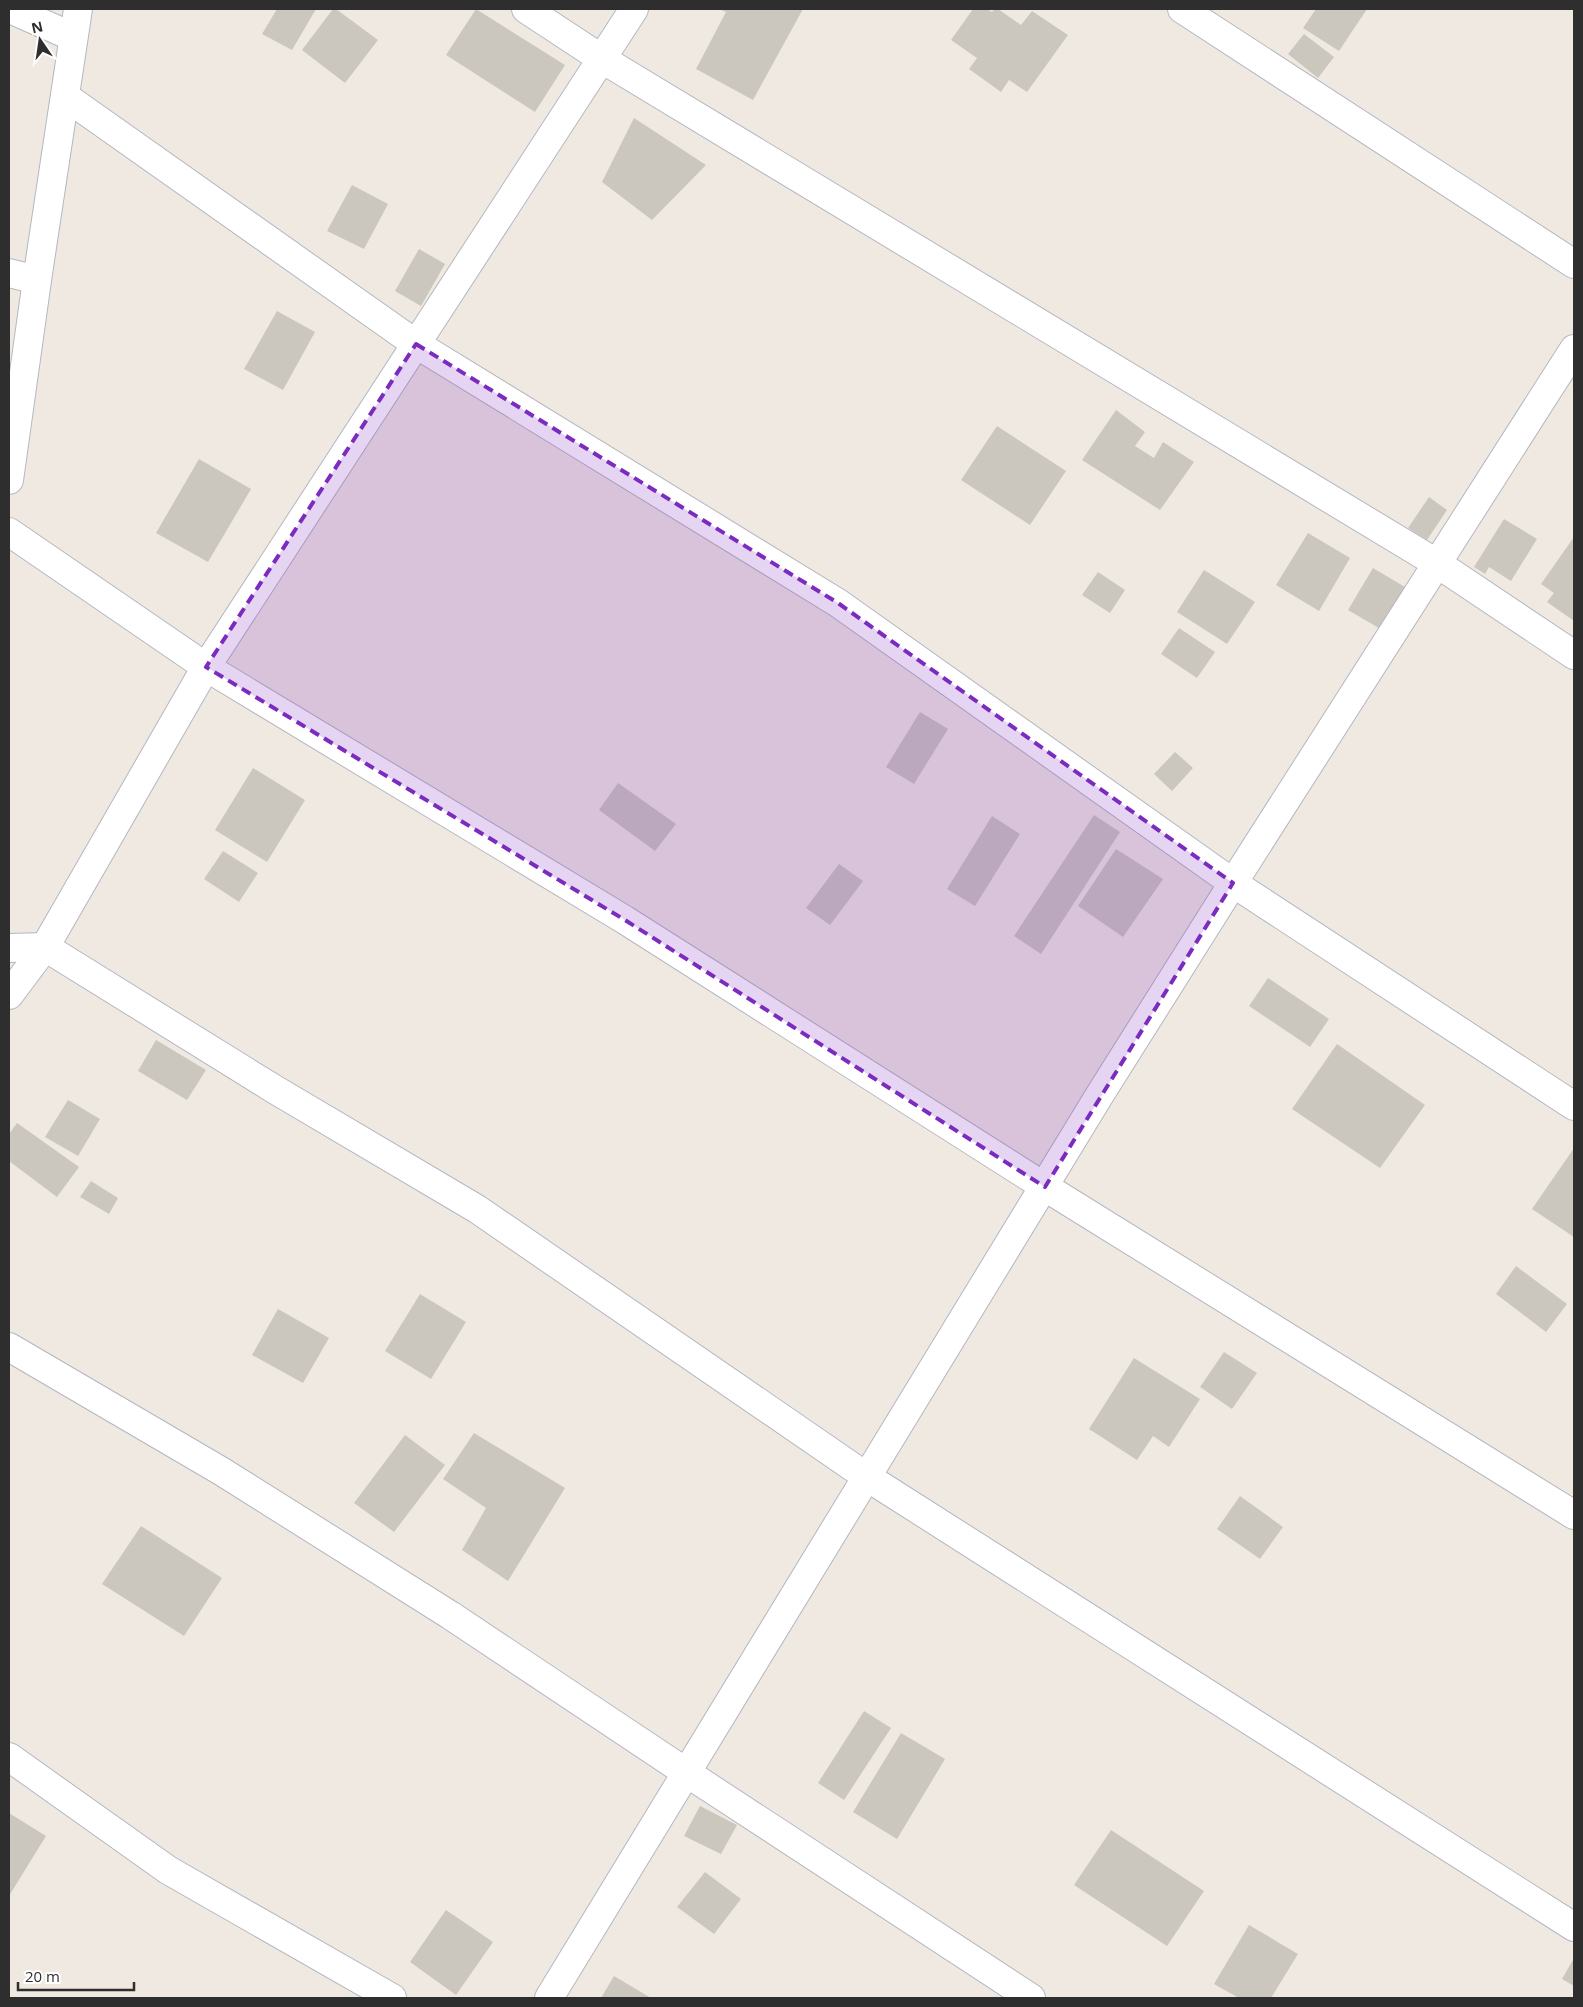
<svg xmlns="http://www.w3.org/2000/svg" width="1583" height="2007" font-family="'Open Sans',sans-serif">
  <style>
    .building { fill: #cbc7bf }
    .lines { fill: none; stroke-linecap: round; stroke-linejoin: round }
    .street-casing { stroke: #b4b7c1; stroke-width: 30 }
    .street { stroke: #fff; stroke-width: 28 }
    .marked { fill: #7b2cbf; fill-opacity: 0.2; stroke: #7b2cbf; stroke-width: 4; stroke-dasharray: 10 6; stroke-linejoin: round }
  </style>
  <rect width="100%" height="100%" fill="#efe9e1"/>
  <g class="building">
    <polygon points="277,9 316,9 292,50 262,34"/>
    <polygon points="333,9 336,9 378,40 345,83 302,50"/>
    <polygon points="476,9 565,65 535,112 446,55"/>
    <polygon points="719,9 803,9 753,100 696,69 726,12"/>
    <polygon points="973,9 987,9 992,12 995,9 998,9 1021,25 1032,11 1068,35 1027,92 1009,80 1001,92 969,69 977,58 951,40"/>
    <polygon points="1316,9 1367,9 1339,51 1303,28"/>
    <polygon points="1304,34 1334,57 1318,78 1288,54"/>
    <polygon points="634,118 706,165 652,220 602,182"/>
    <polygon points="352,185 388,204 364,249 327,231"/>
    <polygon points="419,249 445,264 421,306 395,291"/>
    <polygon points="277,311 315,332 283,390 244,369"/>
    <polygon points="1116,410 1145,432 1135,446 1154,458 1163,442 1194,462 1160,510 1082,460"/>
    <polygon points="997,426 1066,471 1030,525 961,480"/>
    <polygon points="199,459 251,489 208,562 156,533"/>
    <polygon points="1429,497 1447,510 1427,540 1408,528"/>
    <polygon points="1504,519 1537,539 1511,581 1489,567 1485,574 1474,567"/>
    <polygon points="1308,533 1350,558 1319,611 1276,585"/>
    <polygon points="1574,537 1574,621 1547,602 1554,593 1541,584"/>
    <polygon points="1373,568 1410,590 1384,631 1348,610"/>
    <polygon points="1204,570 1255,602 1227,644 1177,612"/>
    <polygon points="1098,572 1125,590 1110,613 1082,595"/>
    <polygon points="1179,628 1215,652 1197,678 1161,654"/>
    <polygon points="920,712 948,729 914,784 886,767"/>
    <polygon points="1175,752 1193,768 1172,791 1154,774"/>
    <polygon points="253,768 305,800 267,862 215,830"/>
    <polygon points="618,783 676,824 655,851 599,810"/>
    <polygon points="1094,815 1120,832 1041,954 1014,936"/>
    <polygon points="992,816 1020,834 975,906 947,889"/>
    <polygon points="1116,849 1163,879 1123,937 1078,906"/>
    <polygon points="223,851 258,873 239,902 204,879"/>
    <polygon points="839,864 863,881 830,925 806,908"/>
    <polygon points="1268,978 1329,1019 1310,1047 1249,1006"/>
    <polygon points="156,1040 206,1070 187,1100 138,1071"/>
    <polygon points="1337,1044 1425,1105 1380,1168 1292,1109"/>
    <polygon points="68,1100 100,1119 78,1156 45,1137"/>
    <polygon points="17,1123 79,1167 57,1197 9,1161 9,1134"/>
    <polygon points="1574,1148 1574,1237 1532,1209"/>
    <polygon points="91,1181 118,1198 109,1214 80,1197"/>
    <polygon points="1516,1266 1567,1304 1546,1332 1496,1294"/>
    <polygon points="420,1294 466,1322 431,1379 385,1351"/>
    <polygon points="278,1309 329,1338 303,1383 252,1355"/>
    <polygon points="1224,1352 1257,1373 1232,1409 1200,1387"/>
    <polygon points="1134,1358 1200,1399 1169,1447 1153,1436 1137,1460 1089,1429"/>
    <polygon points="474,1433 565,1488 508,1581 462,1550 486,1508 443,1479"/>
    <polygon points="405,1435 445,1465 394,1532 354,1503"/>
    <polygon points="1240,1496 1283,1527 1260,1559 1217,1529"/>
    <polygon points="141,1526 222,1578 184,1636 102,1584"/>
    <polygon points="864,1711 891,1728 844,1800 818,1783"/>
    <polygon points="901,1733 945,1759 897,1839 853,1812"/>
    <polygon points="700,1806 737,1825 721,1854 684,1836"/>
    <polygon points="9,1813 46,1836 9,1896"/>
    <polygon points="1111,1830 1204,1891 1167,1946 1074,1885"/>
    <polygon points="705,1872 741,1899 714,1934 677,1907"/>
    <polygon points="446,1910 493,1942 456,1995 410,1962"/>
    <polygon points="1249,1925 1298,1954 1271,1998 1239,1998 1214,1984"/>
    <polygon points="1574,1958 1574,1986 1562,1979"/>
    <polygon points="614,1976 651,1998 601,1998"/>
  </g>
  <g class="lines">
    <defs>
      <g id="street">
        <polyline points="10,9 73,37"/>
        <polyline points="526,9 602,59 1438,564 1574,655"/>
        <polyline points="1182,9 1574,264"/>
        <polyline points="66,97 416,344 838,603 1233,883 1574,1106"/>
        <polyline points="9,273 37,280"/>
        <polyline points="9,480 37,280 78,9"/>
        <polyline points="9,532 206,667 625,920 1045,1187 1574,1515"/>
        <polyline points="9,948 45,947 274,1089 477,1209 867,1477 1574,1927"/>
        <polyline points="9,995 45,947 206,667 634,9"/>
        <polyline points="9,1347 221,1471 450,1615 687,1773 1031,1998"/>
        <polyline points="9,1757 168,1870 392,1998"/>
        <polyline points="549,1998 1099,1096 1233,883 1574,349"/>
      </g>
    </defs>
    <use href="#street" class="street-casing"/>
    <use href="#street" class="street"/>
  </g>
  <path class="marked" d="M 416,344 L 838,603 L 1233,883 L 1045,1187 L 625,920 L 206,667 Z"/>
  <rect width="1583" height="2007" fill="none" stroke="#2e2e2e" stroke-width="20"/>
  <g transform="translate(40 40) rotate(347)" stroke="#ffffff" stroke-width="4" paint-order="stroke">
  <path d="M0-4L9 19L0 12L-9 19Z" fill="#2e2e2e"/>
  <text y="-8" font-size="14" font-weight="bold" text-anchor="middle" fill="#2e2e2e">N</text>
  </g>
  <path d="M18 1982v8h116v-8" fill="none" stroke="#2e2e2e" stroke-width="2.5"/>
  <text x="25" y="1982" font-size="15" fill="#2e2e2e" stroke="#ffffff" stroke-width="4" paint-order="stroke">20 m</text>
</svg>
